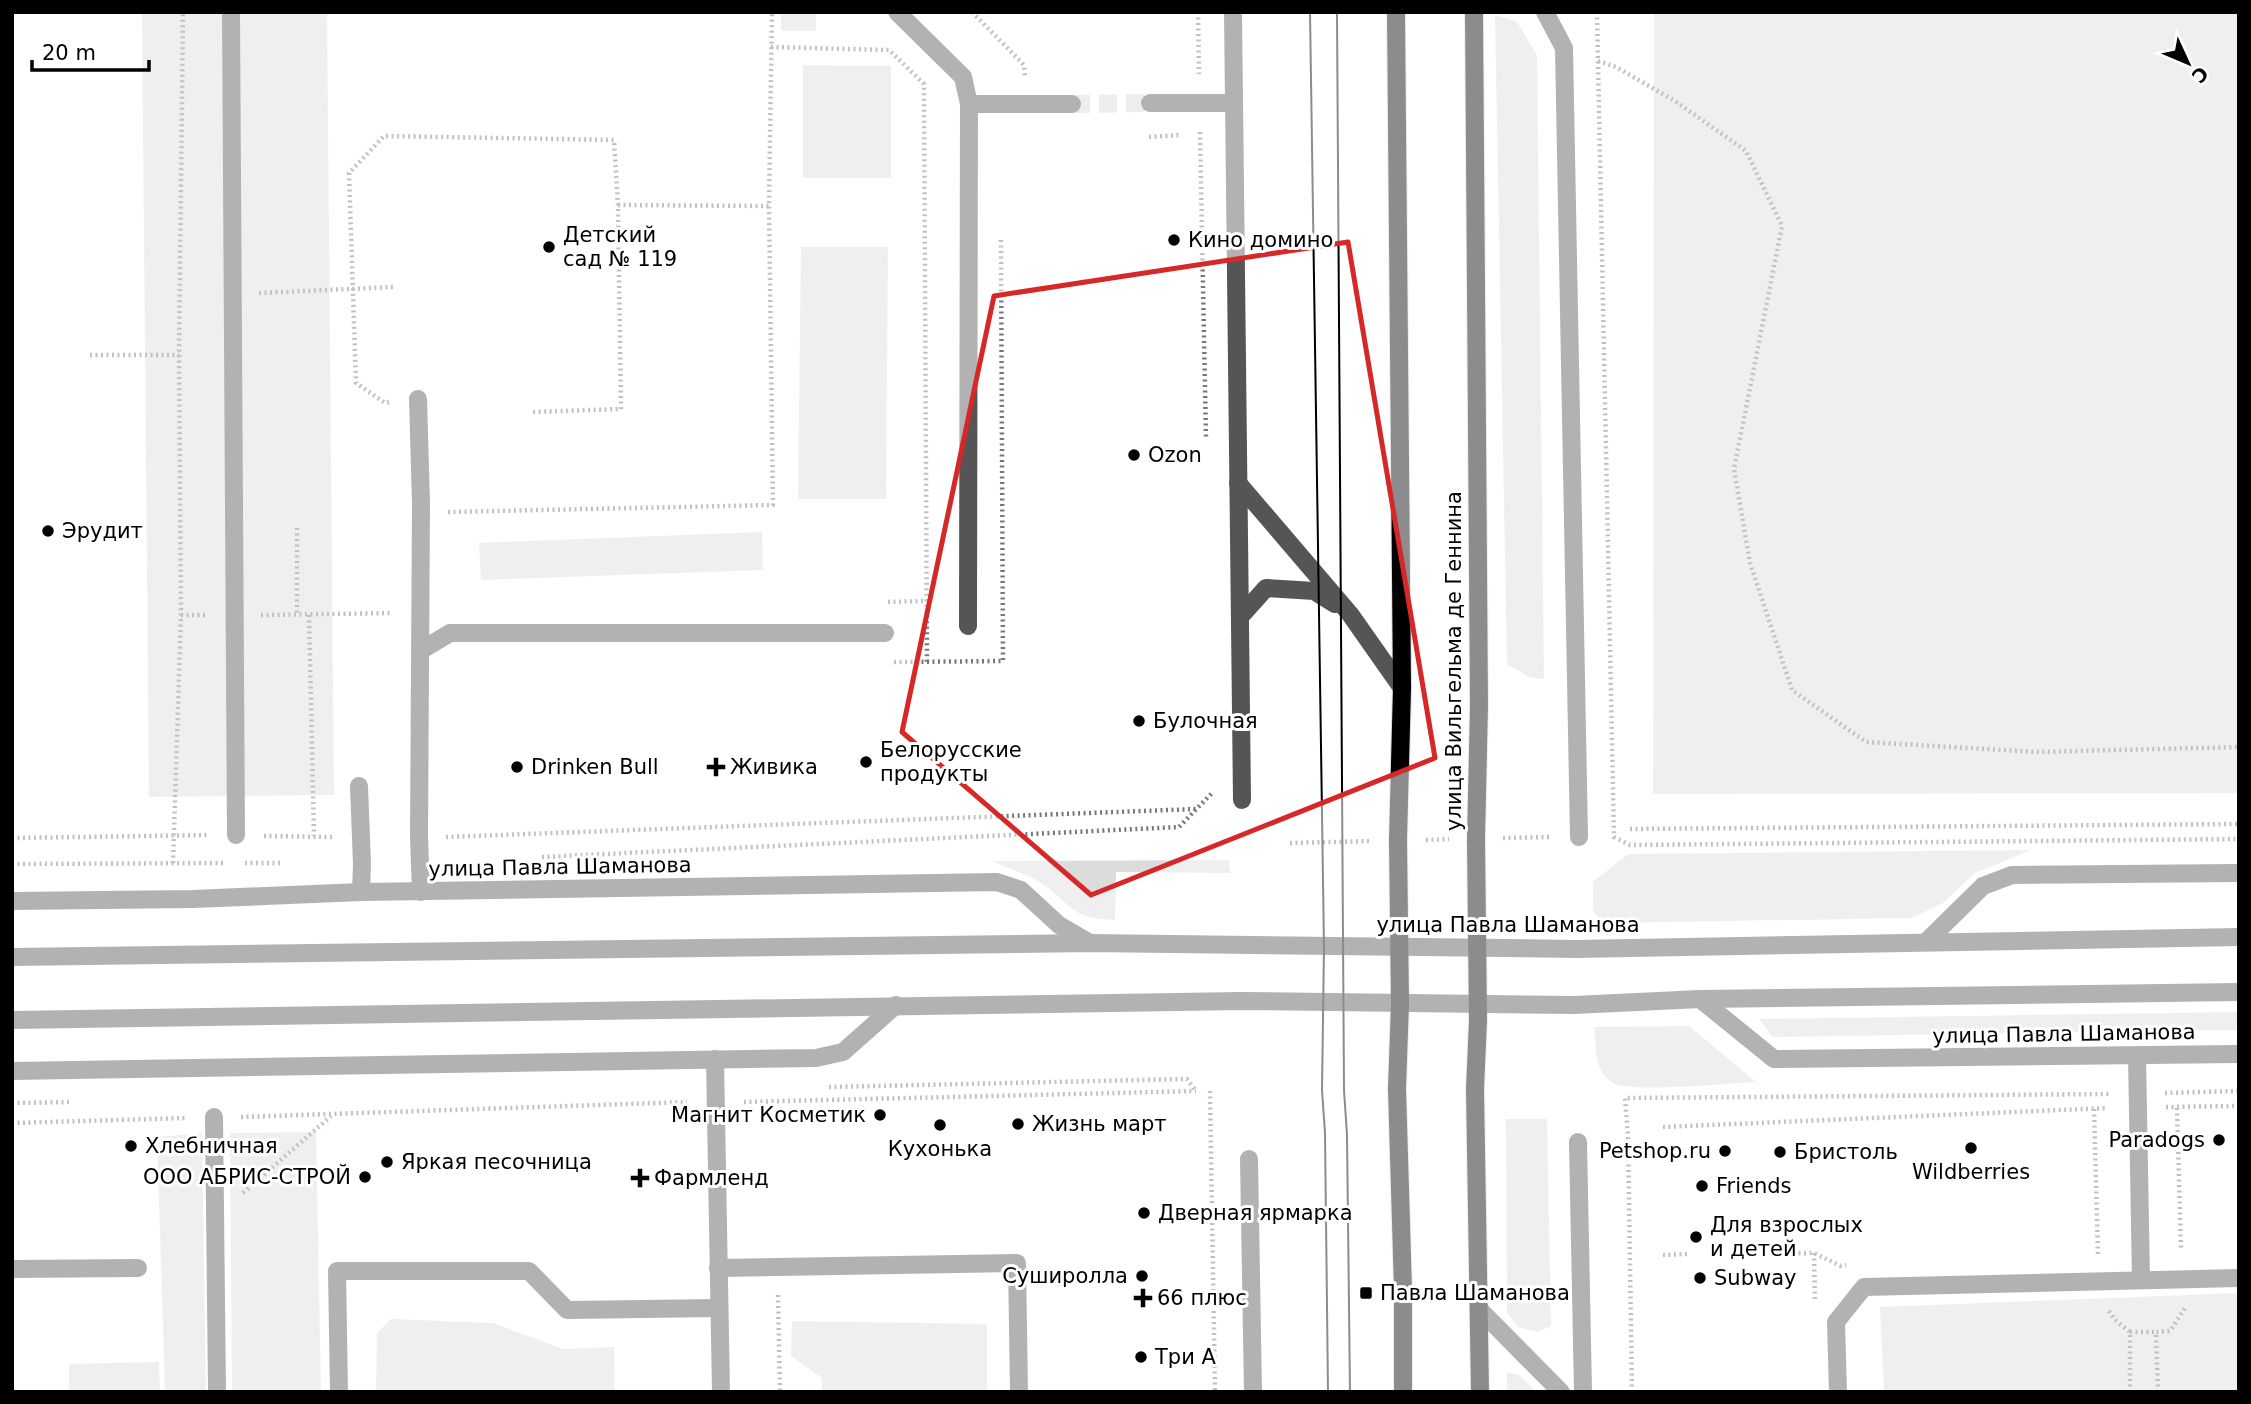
<svg xmlns="http://www.w3.org/2000/svg" width="2251" height="1404" font-family="'DejaVu Sans',sans-serif">
  <style>
    .green { fill: #dcdcdc }
    .lines { fill: none; stroke-linecap: round; stroke-linejoin: round }
    .minor-tunnel { stroke: #d9d9d9; stroke-width: 18; stroke-dasharray: 18 9; stroke-linecap: butt }
    .major-casing { stroke: #dbdbdb; stroke-width: 20 }
    .path { stroke: #777; stroke-width: 4.5; stroke-dasharray: 2 3.5; stroke-linecap: butt }
    .minor { stroke: #555; stroke-width: 18 }
    .major { stroke: #000; stroke-width: 18 }
    .tram { stroke: #000; stroke-width: 2 }
    .marked { fill: none; stroke: #d62828; stroke-width: 5; stroke-linejoin: round }
    .poi-dot { fill: #000; stroke: #fff; stroke-width: 2.5 }
    .labels { text-anchor: middle; dominant-baseline: central; stroke-width: 6; stroke-linejoin: round; paint-order: stroke }
    .poi-label { font-size: 21px; fill: #000; stroke: #fff; text-anchor: start }
    .street-label { font-size: 21px; fill: #000; stroke: #fff }
  </style>
  <rect width="100%" height="100%" fill="#fff"/>
  <g class="green">
    <polygon points="142,12 327,12 334,795 149,797"/>
    <rect x="781" y="12" width="35" height="19"/>
    <polygon points="1654,12 2239,12 2239,793 1653,794"/>
    <polygon points="1495,15 1517,22 1537,55 1544,679 1531,678 1507,664"/>
    <polygon points="803,65 891,66 891,178 803,178"/>
    <polygon points="801,247 888,247 886,499 798,499"/>
    <polygon points="762,532 763,570 481,580 479,543"/>
    <polygon points="2031,850 1975,873 1943,903 1912,918 1601,923 1593,910 1593,882 1628,854"/>
    <path d="M 1229,860 L 1230,873 L 1116,872 L 1115,920 C 1067,919 1072,902 1038,881 C 1024,873 1007,868 992,861 Z"/>
    <polygon points="2239,1012 2239,1030 1772,1037 1759,1019"/>
    <path d="M 1689,1026 L 1756,1082 C 1730,1083 1628,1094 1611,1082 C 1594,1069 1596,1046 1594,1027 Z"/>
    <polygon points="1506,1119 1547,1119 1551,1326 1538,1332 1518,1327 1507,1313"/>
    <polygon points="316,1132 321,1392 232,1392 230,1133"/>
    <polygon points="202,1133 206,1392 165,1392 157,1137"/>
    <polygon points="2239,1293 2239,1392 1884,1392 1880,1307"/>
    <polygon points="391,1319 493,1323 563,1349 614,1347 615,1392 376,1392 377,1333"/>
    <polygon points="792,1321 987,1324 987,1392 822,1392 822,1378 791,1356"/>
    <polygon points="159,1362 160,1392 69,1392 69,1364"/>
    <polygon points="1507,1372 1519,1375 1536,1392 1507,1392"/>
  </g>
  <g class="lines">
    <polyline class="minor-tunnel" points="1072,104 1150,103"/>
    <defs>
      <g id="major">
        <polyline points="1396,12 1402,688 1398,840 1400,1003 1397,1089 1403,1290 1403,1392"/>
        <polyline points="1474,12 1479,706 1476,839 1478,1020 1475,1089 1480,1392"/>
      </g>
    </defs>
    <use href="#major" class="major-casing"/>
    <g class="path">
      <polyline points="972,12 1024,65 1025,77"/>
      <polyline points="1198,12 1199,74"/>
      <polyline points="1597,12 1614,837 1630,845 2239,839"/>
      <polyline points="771,47 889,50 924,84 927,662"/>
      <polyline points="1598,61 1616,67 1675,101 1746,151 1782,226 1734,469 1750,563 1792,690 1866,742 2037,752 2239,747"/>
      <polyline points="1200,132 1206,438"/>
      <polyline points="1149,137 1179,135"/>
      <polyline points="618,205 769,206"/>
      <polyline points="259,293 394,287"/>
      <polyline points="90,355 179,355"/>
      <polyline points="389,402 385,403 356,383 349,173 384,136 614,140 618,205 621,409 531,412"/>
      <polyline points="448,512 773,505 769,206 772,12"/>
      <polyline points="297,528 297,615"/>
      <polyline points="888,602 925,601"/>
      <polyline points="181,615 207,615"/>
      <polyline points="261,615 392,613"/>
      <polyline points="309,615 314,836"/>
      <polyline points="894,662 1003,661 1001,240"/>
      <polyline points="1630,829 2239,824"/>
      <polyline points="264,836 332,837"/>
      <polyline points="446,837 1196,809"/>
      <polyline points="12,838 209,835"/>
      <polyline points="1503,838 1550,837"/>
      <polyline points="1426,840 1449,839"/>
      <polyline points="1290,843 1372,841"/>
      <polyline points="542,857 1179,827 1212,793"/>
      <polyline points="173,863 181,615 179,355 183,12"/>
      <polyline points="245,863 282,863"/>
      <polyline points="12,864 226,863"/>
      <polyline points="829,1087 1187,1079 1196,1091"/>
      <polyline points="1210,1091 1215,1392"/>
      <polyline points="2165,1093 2239,1091"/>
      <polyline points="744,1102 1196,1091"/>
      <polyline points="12,1103 71,1102"/>
      <polyline points="2166,1107 2239,1106"/>
      <polyline points="2177,1108 2181,1250"/>
      <polyline points="2094,1109 2098,1255"/>
      <polyline points="241,1117 687,1102"/>
      <polyline points="12,1123 186,1118"/>
      <polyline points="1663,1127 2108,1108"/>
      <polyline points="243,1193 331,1116"/>
      <polyline points="1814,1253 1815,1300"/>
      <polyline points="1771,1254 1814,1253 1841,1266 1846,1265"/>
      <polyline points="1663,1255 1687,1254"/>
      <polyline points="778,1295 780,1392"/>
      <polyline points="2109,1311 2115,1320 2130,1332 2130,1392"/>
      <polyline points="2130,1332 2156,1332"/>
      <polyline points="1632,1392 1628,1135 1625,1098 2111,1094"/>
      <polyline points="2158,1392 2156,1332 2170,1331 2185,1308"/>
    </g>
    <g class="minor">
      <polyline points="231,12 236,835"/>
      <polyline points="897,12 963,77 969,104 968,626"/>
      <polyline points="1233,12 1242,800"/>
      <polyline points="1545,12 1564,48 1579,837"/>
      <polyline points="1150,103 1234,103"/>
      <polyline points="969,104 1072,104"/>
      <polyline points="418,399 421,504 419,837 421,892"/>
      <polyline points="1238,483 1350,614 1402,688"/>
      <polyline points="1240,617 1266,588 1314,591 1335,604"/>
      <polyline points="420,651 450,633 885,633"/>
      <polyline points="359,786 362,864 361,892"/>
      <polyline points="12,901 193,899 361,892 997,882 1021,890 1059,925 1090,943"/>
      <polyline points="1926,942 1983,886 2012,875 2239,873"/>
      <polyline points="12,957 1090,943 1577,949 2239,937"/>
      <polyline points="1700,999 1774,1059 2239,1054"/>
      <polyline points="12,1020 1241,1001 1574,1005 1700,999 2239,992"/>
      <polyline points="2137,1056 2141,1280"/>
      <polyline points="715,1059 721,1392"/>
      <polyline points="12,1071 816,1058 843,1052 896,1005"/>
      <polyline points="214,1117 217,1392"/>
      <polyline points="1578,1142 1583,1392"/>
      <polyline points="1249,1159 1253,1392"/>
      <polyline points="718,1268 1017,1263 1019,1392"/>
      <polyline points="12,1269 138,1268"/>
      <polyline points="1479,1309 1561,1392"/>
      <polyline points="339,1392 337,1271 529,1271 567,1310 719,1308"/>
      <polyline points="1838,1392 1836,1322 1864,1287 2239,1278"/>
    </g>
    <use href="#major" class="major"/>
    <g class="tram">
      <polyline points="1310,12 1324,947 1322,1090 1325,1133 1328,1392"/>
      <polyline points="1337,12 1344,1090 1347,1135 1350,1392"/>
    </g>
  </g>
  <path d="M0 0H2251V1404H0ZM 1348,242 L 1435,758 L 1091,895 L 902,732 L 994,296 Z" fill="#fff" fill-opacity=".55" fill-rule="evenodd"/>
  <path class="marked" d="M 1348,242 L 1435,758 L 1091,895 L 902,732 L 994,296 Z"/>
  <g class="poi-dot">
    <circle cx="1174" cy="240" r="7"/>
    <circle cx="549" cy="247" r="7"/>
    <circle cx="1134" cy="455" r="7"/>
    <circle cx="48" cy="531" r="7"/>
    <circle cx="1139" cy="721" r="7"/>
    <circle cx="866" cy="762" r="7"/>
    <circle cx="517" cy="767" r="7"/>
    <path d="M712.5 756.5h7v7h7v7h-7v7h-7v-7h-7v-7h7z"/>
    <circle cx="880" cy="1115" r="7"/>
    <circle cx="1018" cy="1124" r="7"/>
    <circle cx="940" cy="1125" r="7"/>
    <circle cx="2219" cy="1140" r="7"/>
    <circle cx="131" cy="1146" r="7"/>
    <circle cx="1971" cy="1148" r="7"/>
    <circle cx="1725" cy="1151" r="7"/>
    <circle cx="1780" cy="1152" r="7"/>
    <circle cx="387" cy="1162" r="7"/>
    <circle cx="365" cy="1177" r="7"/>
    <path d="M636.5 1167.5h7v7h7v7h-7v7h-7v-7h-7v-7h7z"/>
    <circle cx="1702" cy="1186" r="7"/>
    <circle cx="1144" cy="1213" r="7"/>
    <circle cx="1696" cy="1237" r="7"/>
    <circle cx="1142" cy="1276" r="7"/>
    <circle cx="1700" cy="1278" r="7"/>
    <rect x="1359" y="1286" width="14" height="14" rx="3.5"/>
    <path d="M1139.5 1287.5h7v7h7v7h-7v7h-7v-7h-7v-7h7z"/>
    <circle cx="1141" cy="1357" r="7"/>
  </g>
  <g class="labels">
    <g class="poi-label">
      <text x="563" y="235">Детский<tspan x="563" dy="24">сад № 119</tspan></text>
      <text x="1188" y="240">Кино домино</text>
      <text x="1148" y="455">Ozon</text>
      <text x="62" y="531">Эрудит</text>
      <text x="1153" y="721">Булочная</text>
      <text x="880" y="750">Белорусские<tspan x="880" dy="24">продукты</tspan></text>
      <text x="531" y="767">Drinken Bull</text>
      <text x="730" y="767">Живика</text>
      <text x="866" y="1115" text-anchor="end">Магнит Косметик</text>
      <text x="1032" y="1124">Жизнь март</text>
      <text x="2205" y="1140" text-anchor="end">Paradogs</text>
      <text x="145" y="1146">Хлебничная</text>
      <text x="940" y="1149" text-anchor="middle">Кухонька</text>
      <text x="1711" y="1151" text-anchor="end">Petshop.ru</text>
      <text x="1794" y="1152">Бристоль</text>
      <text x="401" y="1162">Яркая песочница</text>
      <text x="1971" y="1172" text-anchor="middle">Wildberries</text>
      <text x="351" y="1177" text-anchor="end">ООО АБРИС-СТРОЙ</text>
      <text x="654" y="1178">Фармленд</text>
      <text x="1716" y="1186">Friends</text>
      <text x="1158" y="1213">Дверная ярмарка</text>
      <text x="1710" y="1225">Для взрослых<tspan x="1710" dy="24">и детей</tspan></text>
      <text x="1128" y="1276" text-anchor="end">Суширолла</text>
      <text x="1714" y="1278">Subway</text>
      <text x="1380" y="1293">Павла Шаманова</text>
      <text x="1157" y="1298">66 плюс</text>
      <text x="1155" y="1357">Три А</text>
    </g>
    <g class="street-label">
      <text transform="translate(1454 661) rotate(-90)">улица Вильгельма де Геннина</text>
      <text transform="translate(560 867) rotate(-1)">улица Павла Шаманова</text>
      <text x="1508" y="925">улица Павла Шаманова</text>
      <text transform="translate(2064 1034) rotate(-1)">улица Павла Шаманова</text>
    </g>
  </g>
  <rect width="2251" height="1404" fill="none" stroke="#000000" stroke-width="28"/>
  <g transform="translate(2188 63) rotate(134)" stroke="#ffffff" stroke-width="5" paint-order="stroke">
  <path d="M0-5L12 26L0 18L-12 26Z" fill="#000000"/>
  <text y="-10" font-size="19" font-weight="bold" text-anchor="middle" fill="#000000">С</text>
  </g>
  <path d="M32 60v10h117v-10" fill="none" stroke="#000000" stroke-width="3.5"/>
  <text x="42" y="60" font-size="21" fill="#000000" stroke="#ffffff" stroke-width="5" paint-order="stroke">20 m</text>
</svg>
